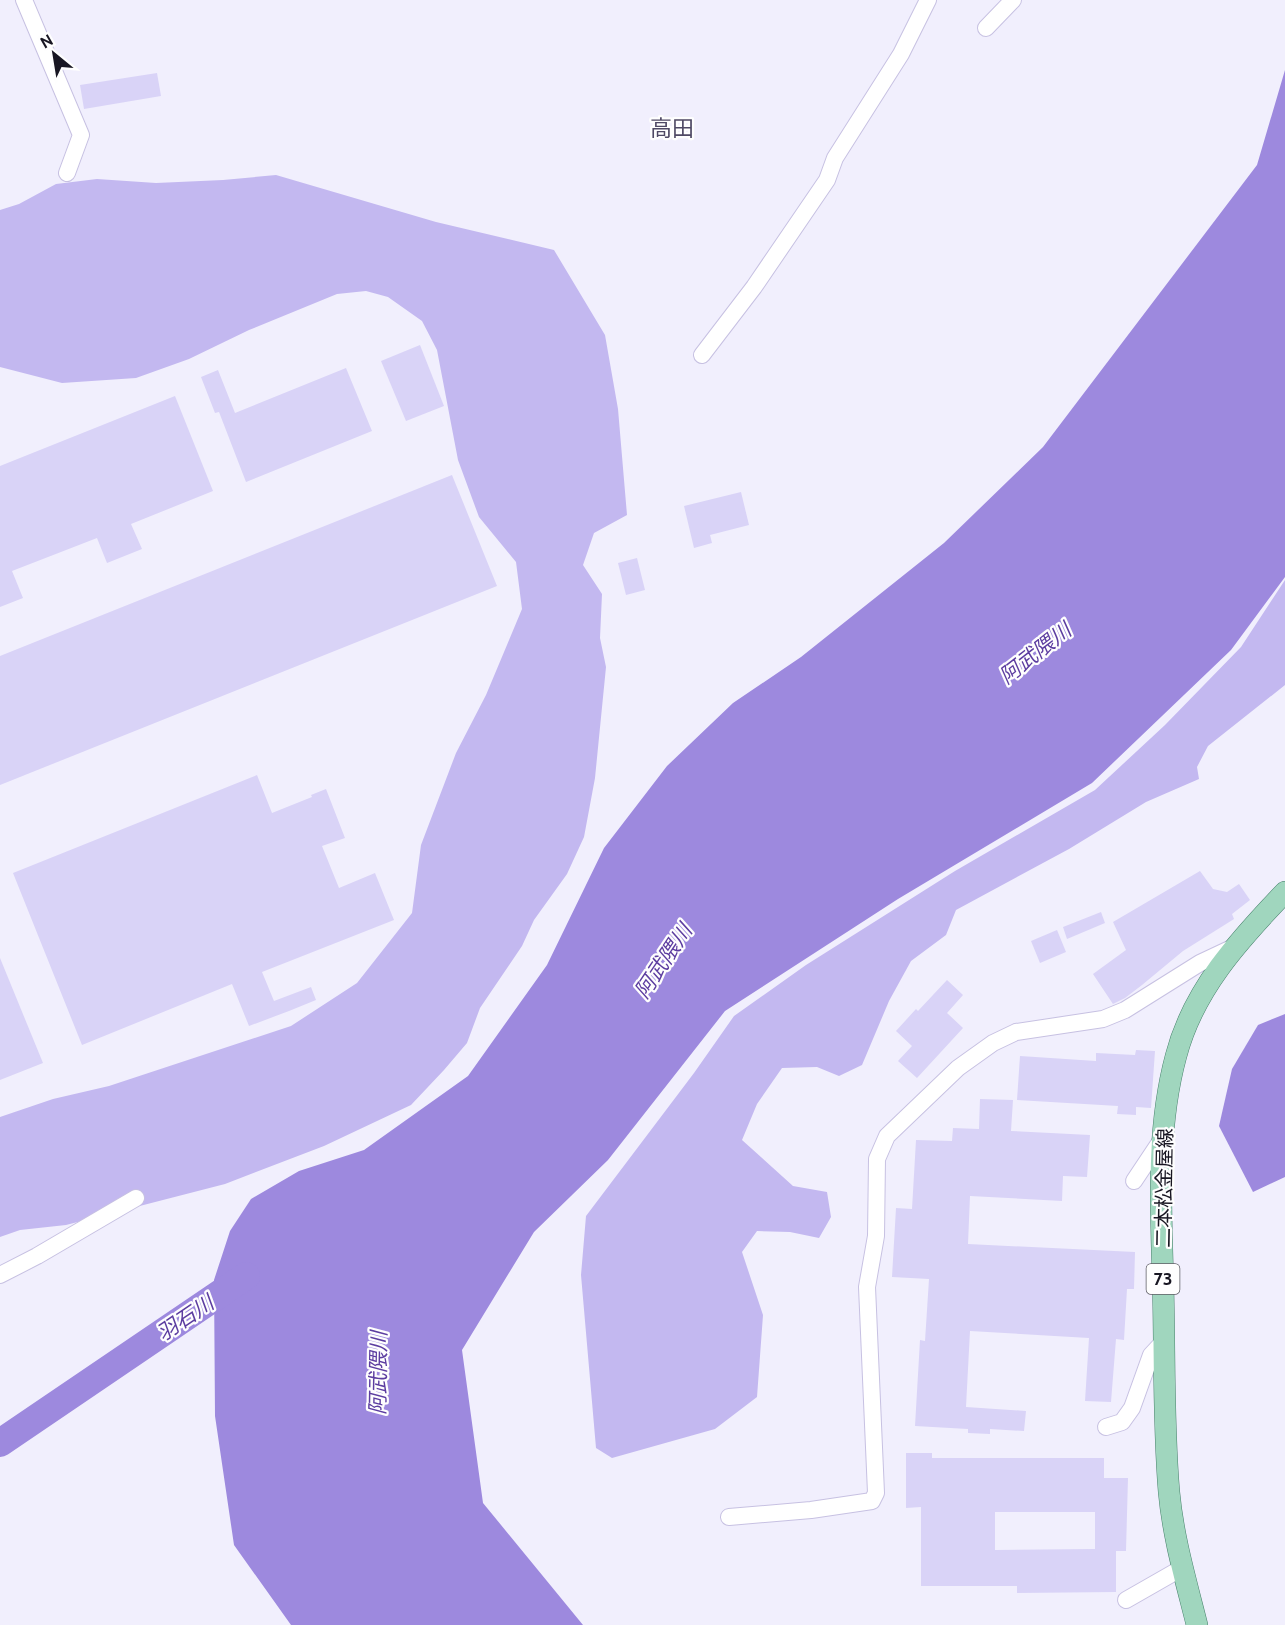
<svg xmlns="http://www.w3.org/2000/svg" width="1285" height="1625" font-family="Cabin,'Noto Sans JP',sans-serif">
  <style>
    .green { fill: #c3b8f0 }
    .water { fill: #9d89de }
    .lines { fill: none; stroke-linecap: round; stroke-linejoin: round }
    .river { stroke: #9d89de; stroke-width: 28 }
    .building { fill: #d9d3f7; fill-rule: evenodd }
    .minor-casing { stroke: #c7c1e2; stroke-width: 18 }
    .major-casing { stroke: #47816b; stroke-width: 22 }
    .minor { stroke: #fff; stroke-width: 16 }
    .major { stroke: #a0d6be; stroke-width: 21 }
    .labels { text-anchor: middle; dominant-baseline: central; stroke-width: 4.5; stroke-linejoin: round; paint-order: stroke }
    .shield { fill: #fefefe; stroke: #5d5c64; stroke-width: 1.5 }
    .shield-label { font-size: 18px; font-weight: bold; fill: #181622 }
    .street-label { font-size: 20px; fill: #181622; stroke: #fefefe }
    .water-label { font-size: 21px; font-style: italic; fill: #5c3da0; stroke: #fefefe }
    .quarter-label { font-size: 22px; fill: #4f4965; stroke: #fefefe }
  </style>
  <rect width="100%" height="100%" fill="#f1effd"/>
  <g class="green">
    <polygon points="276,175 436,222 554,250 605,335 618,409 627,515 594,533 583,565 602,594 600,638 606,667 595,778 584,837 567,874 534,920 522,946 480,1008 467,1043 444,1070 411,1105 324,1146 225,1184 66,1225 20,1230 0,1237 0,1117 53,1099 109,1086 291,1026 357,983 412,913 421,845 456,753 486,695 522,609 516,562 479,517 458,460 437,350 422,321 388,297 366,291 337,294 249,330 189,359 136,378 62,383 0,367 0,210 19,204 56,184 97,179 156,183 223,180"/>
    <polygon points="1285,580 1285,685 1208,746 1197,767 1199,779 1146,802 1069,849 956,910 946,935 911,961 889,1001 862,1065 839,1076 817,1067 782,1068 757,1104 742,1140 793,1186 827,1192 831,1217 819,1238 790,1232 757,1231 742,1252 763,1315 757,1397 715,1429 612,1458 596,1448 581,1275 586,1216 694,1073 734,1016 806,965 955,871 1095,790 1165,725 1241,647"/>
  </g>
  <g class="water">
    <polygon points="1285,70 1285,577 1231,650 1092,783 898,899 725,1011 608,1160 534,1232 462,1350 483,1503 583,1625 291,1625 234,1545 215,1416 214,1280 230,1231 251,1199 299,1171 364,1150 468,1076 547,965 604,848 667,766 733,703 801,657 944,543 1043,447 1257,165"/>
    <polygon points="1285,1014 1285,1177 1253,1192 1219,1126 1232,1069 1258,1025"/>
  </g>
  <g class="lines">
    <polyline class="river" points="0,1443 246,1276"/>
  </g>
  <g class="building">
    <polygon points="157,73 161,96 84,109 80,85"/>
    <polygon points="420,345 444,406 406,421 381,361"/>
    <polygon points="346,368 372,431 246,482 219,412 215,413 201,377 218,370 235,413"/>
    <polygon points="175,396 213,491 131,524 142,549 107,563 97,538 12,571 23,598 0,607 0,466"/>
    <polygon points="452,475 497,586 0,785 0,656"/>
    <polygon points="741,492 749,525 710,535 712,543 694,548 684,506"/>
    <polygon points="637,558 645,590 626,595 618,563"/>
    <polygon points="257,775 272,813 312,797 311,795 326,789 345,838 322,846 339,888 375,873 394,920 262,972 274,1001 311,987 316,1000 289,1011 249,1026 232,984 82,1045 13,873"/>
    <polygon points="1200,871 1213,889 1227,892 1239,884 1250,900 1232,914 1234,919 1183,951 1142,985 1125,998 1113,1004 1093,974 1126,950 1113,922"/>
    <polygon points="1101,912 1105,923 1067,939 1063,927"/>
    <polygon points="1057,930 1066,952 1040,963 1031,941"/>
    <polygon points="0,958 43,1063 0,1080"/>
    <polygon points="947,980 963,995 947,1013 963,1028 917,1078 898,1061 912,1046 896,1031 916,1009 918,1011"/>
    <polygon points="1136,1050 1155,1051 1151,1108 1136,1107 1136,1115 1117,1114 1118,1106 1017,1100 1020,1056 1096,1061 1096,1053 1135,1055"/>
    <polygon points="980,1099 1013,1100 1011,1131 1090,1135 1087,1177 1063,1176 1062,1201 970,1196 968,1244 1135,1252 1134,1289 1127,1289 1124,1340 1116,1339 1111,1402 1085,1401 1089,1338 970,1331 966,1407 1026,1411 1024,1431 990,1429 990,1434 968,1433 968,1429 915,1426 920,1340 925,1341 929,1279 892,1277 896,1208 912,1209 916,1140 952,1141 953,1128 979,1129"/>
    <path d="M 906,1453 L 932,1453 L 932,1458 L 1104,1458 L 1104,1478 L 1128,1478 L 1126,1551 L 1116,1551 L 1116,1592 L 1017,1593 L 1017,1586 L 921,1586 L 921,1507 L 906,1508 ZM 995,1512 L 1095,1512 L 1095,1549 L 995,1550 Z"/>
  </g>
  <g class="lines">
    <defs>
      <g id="minor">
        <polyline points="24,0 81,135 67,173"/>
        <polyline points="986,28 1013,0"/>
        <polyline points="702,355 754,287 827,180 835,158 901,54 928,0"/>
        <polyline points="1134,1181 1162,1139"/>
        <polyline points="0,1275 37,1256 136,1198"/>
        <polyline points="1106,1427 1122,1422 1132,1408 1151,1355 1164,1341"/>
        <polyline points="729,1517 811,1510 872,1501 876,1493 867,1287 876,1236 877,1159 887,1136 958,1068 993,1043 1016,1032 1103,1019 1125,1010 1200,963 1234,947"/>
        <polyline points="1126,1600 1182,1568"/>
      </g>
      <path id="major" d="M 1197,1625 C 1186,1581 1173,1537 1169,1492 C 1163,1423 1165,1352 1163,1283 C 1161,1207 1156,1130 1176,1056 C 1193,990 1239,940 1285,892"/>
    </defs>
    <use href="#minor" class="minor-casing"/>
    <use href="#major" class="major-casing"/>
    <use href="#minor" class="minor"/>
    <use href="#major" class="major"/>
  </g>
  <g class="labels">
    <rect class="shield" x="1146.5" y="1264" width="33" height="30" rx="4.5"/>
    <g class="shield-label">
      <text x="1163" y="1279">73</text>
    </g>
    <g class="street-label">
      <text transform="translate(1164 1188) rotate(-89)">二本松金屋線</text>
    </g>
    <g class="water-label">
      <text transform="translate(1035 653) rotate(-38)">阿武隈川</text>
      <text transform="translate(663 961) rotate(-56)">阿武隈川</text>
      <text transform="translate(185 1318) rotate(-34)">羽石川</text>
      <text transform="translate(378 1373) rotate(-89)">阿武隈川</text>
    </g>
    <g class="quarter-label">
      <text x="672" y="128">高田</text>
    </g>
  </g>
  <g transform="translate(54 54) rotate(330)" stroke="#fefefe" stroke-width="4.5" paint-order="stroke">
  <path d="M0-4.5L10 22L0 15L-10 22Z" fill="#181622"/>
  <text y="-9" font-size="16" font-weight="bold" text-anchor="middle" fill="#181622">N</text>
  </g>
</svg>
